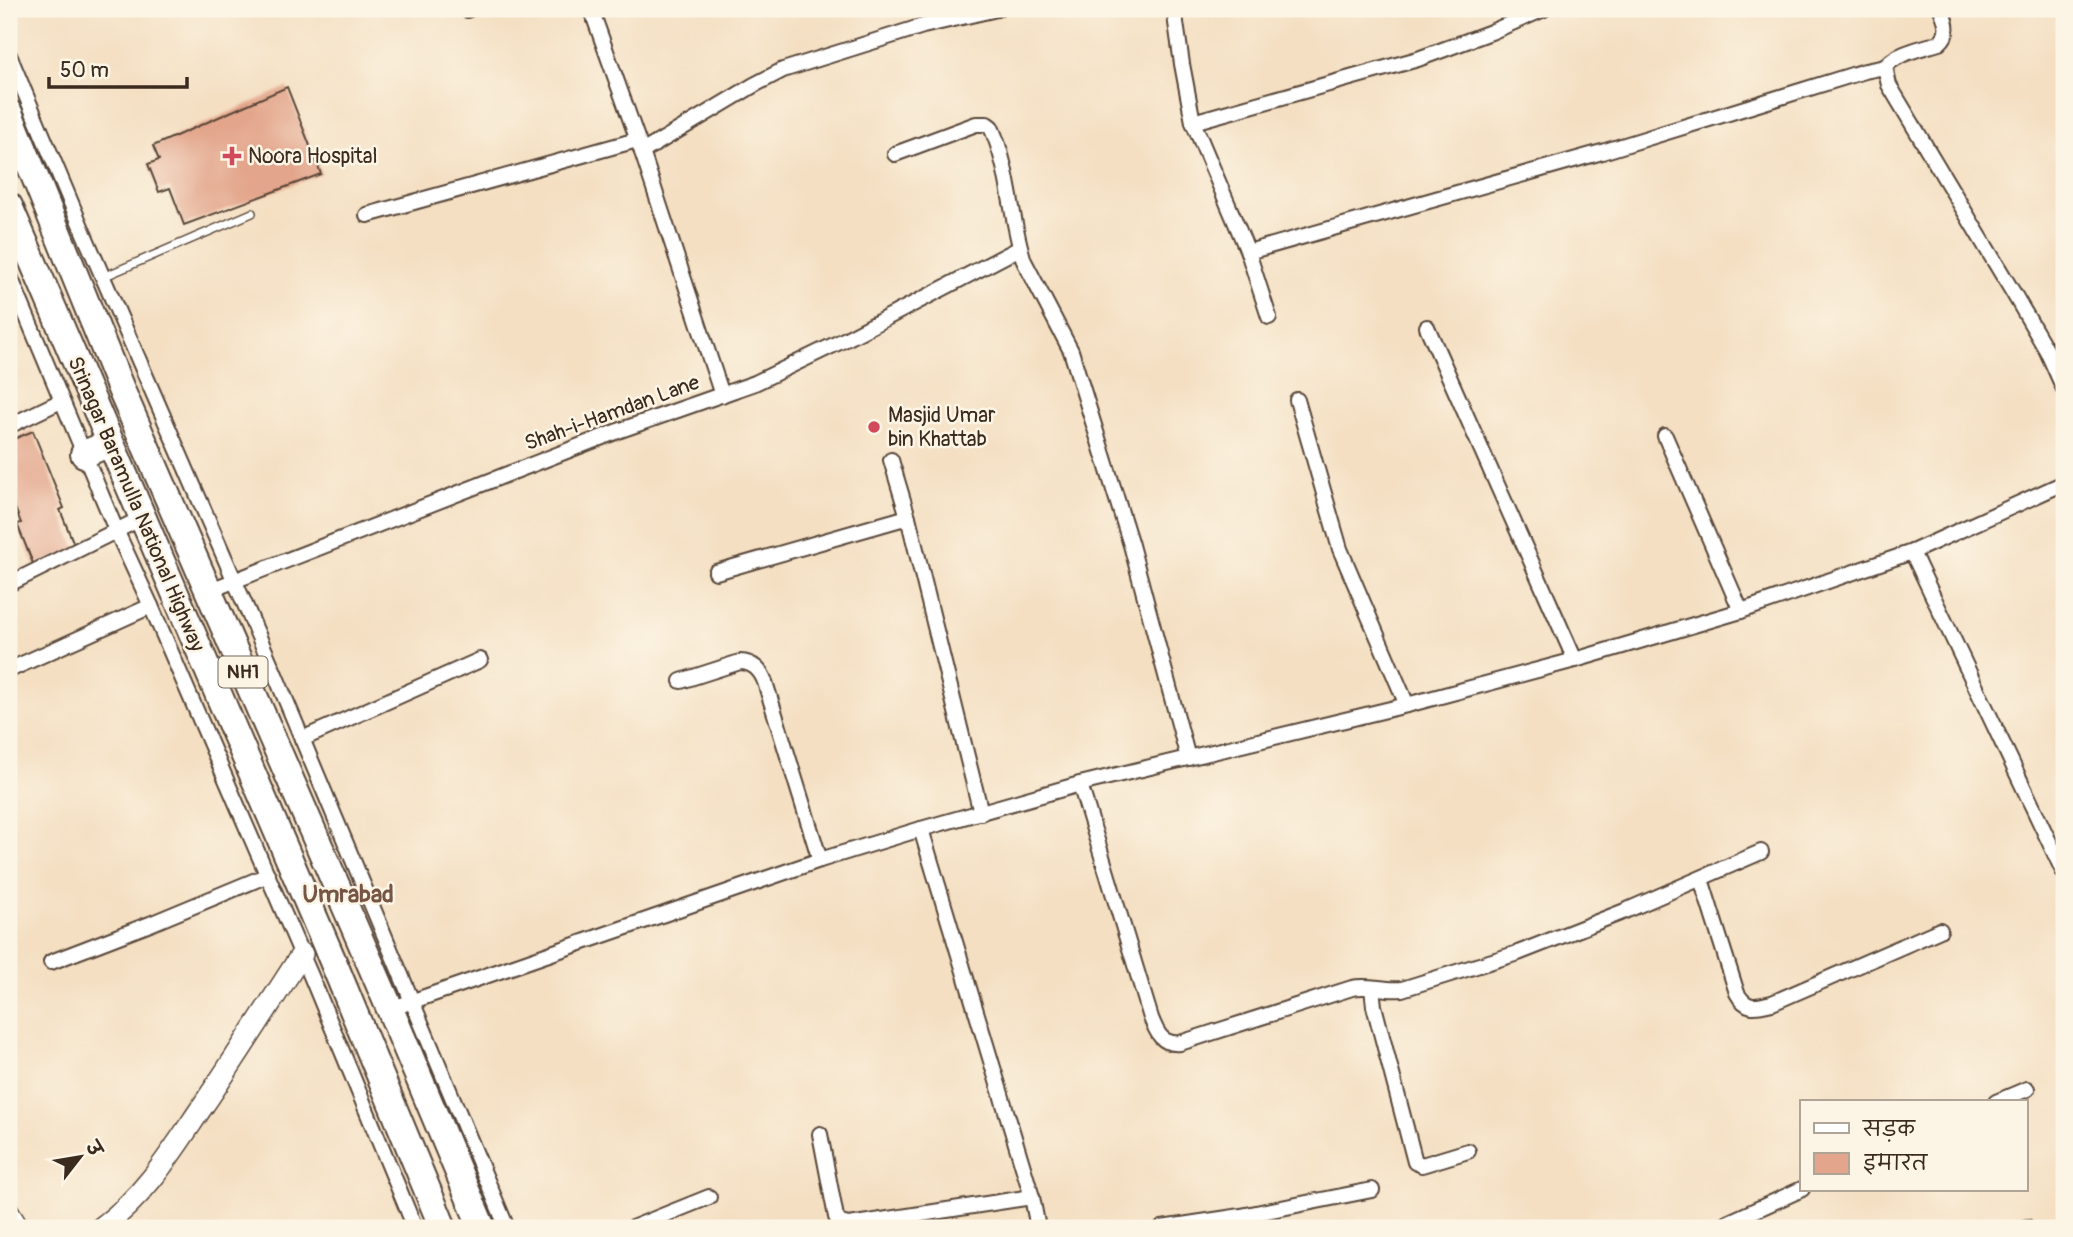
<svg xmlns="http://www.w3.org/2000/svg" width="2073" height="1237" font-family="Pangolin,'Playpen Sans Deva',sans-serif">
  <style>
    .building { fill: #e3a58b }
    .lines { fill: none; stroke-linecap: round; stroke-linejoin: round }
    .lane-casing { stroke: #574537; stroke-width: 10 }
    .street-casing { stroke: #574537; stroke-width: 18 }
    .secondary-casing { stroke: #574537; stroke-width: 24 }
    .highway-casing { stroke: #574537; stroke-width: 30 }
    .lane { stroke: #fff; stroke-width: 7 }
    .street { stroke: #fff; stroke-width: 14 }
    .secondary { stroke: #fff; stroke-width: 21 }
    .highway { stroke: #fff; stroke-width: 26 }
    .poi-dot { fill: #d1495b; stroke: #fcf5e5; stroke-width: 2.5 }
    .labels { text-anchor: middle; dominant-baseline: central; stroke-width: 5; stroke-linejoin: round; paint-order: stroke }
    .shield { fill: #fcf5e5; stroke: #75675a; stroke-width: 2 }
    .shield-label { font-size: 19px; font-weight: bold; fill: #3b2a1e }
    .poi-label { font-size: 21px; fill: #3b2a1e; stroke: #fcf5e5; text-anchor: start }
    .street-label { font-size: 21px; fill: #3b2a1e; stroke: #fcf5e5 }
    .quarter-label { font-size: 24px; font-weight: bold; fill: #765544; stroke: #fcf5e5 }
  </style>
  <rect width="100%" height="100%" fill="#fcf5e5"/>
  <filter id="ink" filterUnits="userSpaceOnUse"><feTurbulence type="fractalNoise" baseFrequency=".0143" numOctaves="2"/><feDisplacementMap in="SourceGraphic" scale="14" xChannelSelector="R" yChannelSelector="G"/><feConvolveMatrix kernelMatrix="1 2 1 2 8 2 1 2 1" color-interpolation-filters="sRGB"/></filter>
  <filter id="wash" filterUnits="userSpaceOnUse"><feTurbulence type="fractalNoise" baseFrequency=".00686" numOctaves="4" result="noise"/><feDisplacementMap in="SourceGraphic" scale="28" xChannelSelector="R" yChannelSelector="G"/><feGaussianBlur stdDeviation="1.57" result="paint"/><feColorMatrix in="noise" values="0 0 0 0 0 0 0 0 0 0 0 0 0 0 0 0 0 1.4 0 .05"/><feComposite in="paint" operator="in"/></filter>
  <g filter="url(#wash)">
    <rect width="100%" height="100%" fill="#f4dfc2"/>
    <g id="blocks">
      <g class="building">
        <polygon points="287,87 321,174 184,225 170,188 159,192 148,164 159,160 153,146"/>
        <polygon points="33,431 64,508 60,510 76,549 34,566 17,524 21,523 9,493 9,441"/>
      </g>
    </g>
  </g>
  <g filter="url(#ink)">
    <use href="#blocks" fill-opacity="0" stroke="#574537" stroke-width="2"/>
    <g class="lines">
      <defs>
        <polyline id="lane" points="103,277 252,213"/>
        <g id="street">
          <polyline points="591,9 642,152 722,395"/>
          <polyline points="1174,9 1182,64 1193,122 1248,252 1269,317"/>
          <path d="M 1941,9 C 1946,21 1951,33 1939,43 C 1923,48 1896,53 1885,67 L 1889,85 L 2014,294 L 2047,351 L 2064,389"/>
          <polyline points="467,10 469,9"/>
          <polyline points="9,55 85,236 272,667 507,1228"/>
          <polyline points="1193,122 1418,59 1491,32 1544,9"/>
          <polyline points="642,152 754,85 783,70 923,26 997,9"/>
          <path d="M 895,154 L 976,124 L 987,124 L 991,127 C 1010,169 1010,217 1024,261 L 1071,351 L 1131,545 L 1188,758"/>
          <polyline points="367,215 637,140"/>
          <polyline points="1248,252 1602,152 1865,71 1885,67"/>
          <polyline points="9,274 116,530 151,606 311,976 415,1228"/>
          <polyline points="1427,327 1575,660"/>
          <polyline points="1297,400 1340,549 1407,705"/>
          <polyline points="9,426 61,401"/>
          <polyline points="1665,436 1741,611"/>
          <polyline points="891,460 908,517 981,813"/>
          <polyline points="1912,552 2064,873"/>
          <polyline points="716,572 908,517"/>
          <polyline points="9,584 142,518"/>
          <polyline points="208,591 618,431 755,383 848,338 1020,248"/>
          <polyline points="9,670 151,606"/>
          <path d="M 681,681 L 740,662 C 753,662 761,671 765,682 L 820,860"/>
          <polyline points="302,739 480,660"/>
          <path d="M 1080,784 L 1151,1018 C 1157,1033 1162,1045 1180,1043 L 1352,988 C 1368,984 1384,991 1402,989 L 1518,953 L 1625,911 L 1761,852"/>
          <polyline points="921,829 1032,1197 1038,1228"/>
          <path d="M 1701,879 L 1737,993 C 1746,1010 1756,1007 1772,1003 L 1940,930"/>
          <polyline points="51,962 150,924 268,875"/>
          <polyline points="1372,988 1374,1006 1415,1162 1422,1165 1468,1151"/>
          <polyline points="390,1009 820,860 921,829 1080,784 1407,705 1575,660 1741,611 1912,552 2064,483"/>
          <polyline points="1996,1102 2027,1089"/>
          <polyline points="820,1134 836,1217 840,1223 849,1225 1032,1197"/>
          <polyline points="9,1207 22,1228"/>
          <polyline points="632,1228 709,1197"/>
          <polyline points="1162,1228 1241,1216 1372,1190"/>
          <polyline points="1716,1228 1802,1189"/>
          <polyline points="2027,1228 2027,1227"/>
        </g>
        <path id="secondary" d="M 101,1228 C 144,1197 171,1153 200,1110 C 235,1059 268,1006 302,954"/>
        <g id="highway">
          <polyline points="9,113 123,394 390,1009 482,1228"/>
          <polyline points="9,206 332,959 443,1228"/>
          <polyline points="84,454 110,443"/>
        </g>
      </defs>
      <use href="#lane" class="lane-casing"/>
      <use href="#street" class="street-casing"/>
      <use href="#secondary" class="secondary-casing"/>
      <use href="#highway" class="highway-casing"/>
      <use href="#lane" class="lane"/>
      <use href="#street" class="street"/>
      <use href="#secondary" class="secondary"/>
      <use href="#highway" class="highway"/>
    </g>
  </g>
  <g class="poi-dot">
    <path d="M228.5 145.5h7v7h7v7h-7v7h-7v-7h-7v-7h7z"/>
    <circle cx="874" cy="427" r="7"/>
  </g>
  <g class="labels">
    <rect class="shield" x="218.5" y="656.5" width="49" height="31" rx="5"/>
    <g class="shield-label">
      <text x="243" y="672">NH1</text>
    </g>
    <g class="poi-label">
      <text x="248" y="156">Noora Hospital</text>
      <text x="888" y="415">Masjid Umar<tspan x="888" dy="24">bin Khattab</tspan></text>
    </g>
    <g class="street-label">
      <text transform="translate(612 413) rotate(-20)">Shah-i-Hamdan Lane</text>
      <text transform="translate(136 504) rotate(67)">Srinagar Baramulla National Highway</text>
    </g>
    <g class="quarter-label">
      <text x="348" y="894">Umrabad</text>
    </g>
  </g>
  <rect width="2073" height="1237" fill="none" stroke="#fcf5e5" stroke-width="35"/>
  <rect x="1800" y="1100" width="228" height="91" fill="#fcf5e5" stroke="#afa495" stroke-width="2"/>
  <rect x="1814" y="1123" width="35" height="10" fill="#ffffff" stroke="#afa495" stroke-width="2"/>
  <text x="1863" y="1136" font-size="21" fill="#3b2a1e">सड़क</text>
  <rect x="1814" y="1153" width="35" height="21" fill="#e3a58b" stroke="#afa495" stroke-width="2"/>
  <text x="1863" y="1170" font-size="21" fill="#3b2a1e">इमारत</text>
  <g transform="translate(80 1157) rotate(59)" stroke="#fcf5e5" stroke-width="5" paint-order="stroke">
  <path d="M0-5L12 26L0 18L-12 26Z" fill="#3b2a1e"/>
  <text y="-10" font-size="19" font-weight="bold" text-anchor="middle" fill="#3b2a1e">उ</text>
  </g>
  <path d="M49 77v10h138v-10" fill="none" stroke="#3b2a1e" stroke-width="3.5"/>
  <text x="60" y="77" font-size="21" fill="#3b2a1e" stroke="#fcf5e5" stroke-width="5" paint-order="stroke">50 m</text>
</svg>
